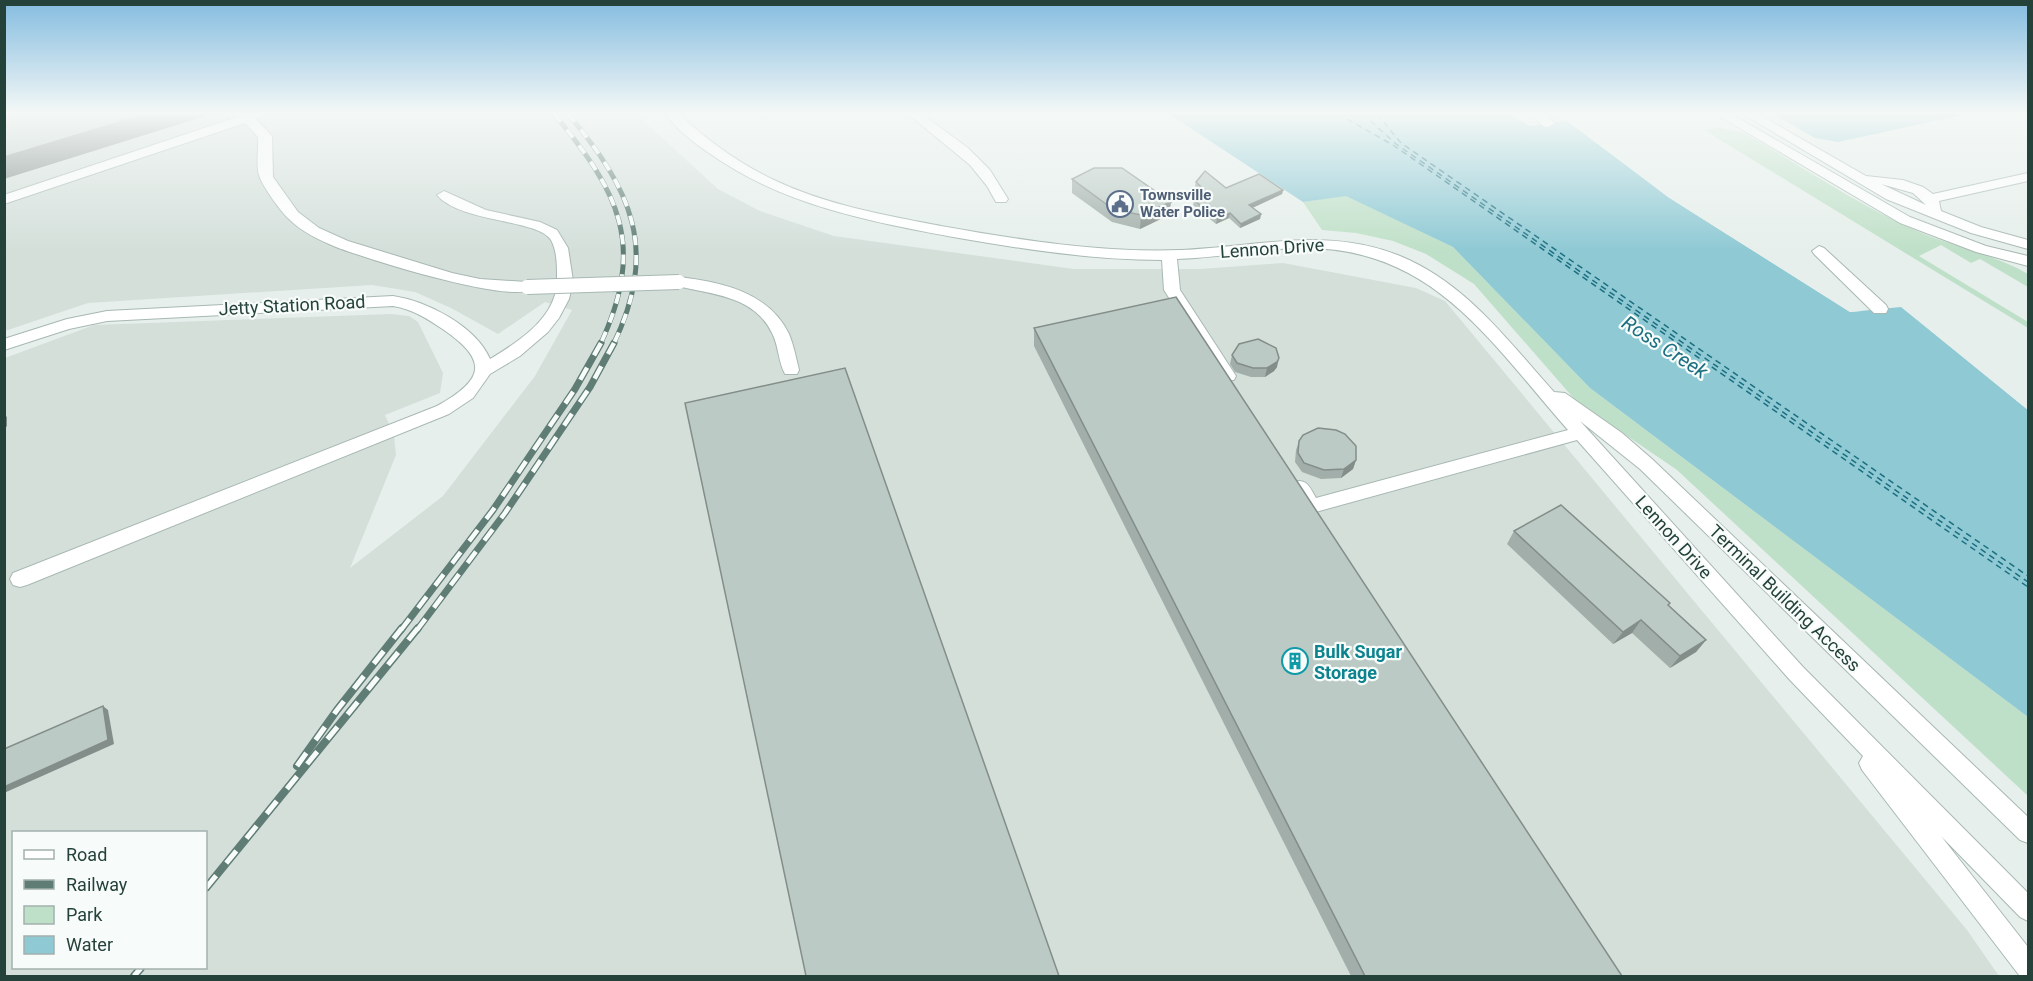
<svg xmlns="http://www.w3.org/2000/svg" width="2033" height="981" font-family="Roboto,sans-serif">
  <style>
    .built { fill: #d4dfda; fill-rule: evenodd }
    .green { fill: #bfe0c8 }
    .water { fill: #8ec9d4 }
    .pier { fill: #e6efeb }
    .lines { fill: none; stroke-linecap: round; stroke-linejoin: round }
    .ferry { stroke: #1c6f80; stroke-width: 1.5; stroke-dasharray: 6 4.5; stroke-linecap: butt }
    .minor-casing { stroke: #a8b8b2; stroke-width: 2 }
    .minor { fill: #fff; fill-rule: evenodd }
    .rail-far2-casing { stroke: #5f7d75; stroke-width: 5 }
    .rail-far1-casing { stroke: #5f7d75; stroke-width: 7 }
    .rail-casing { stroke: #5f7d75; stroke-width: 8 }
    .rail-far2 { stroke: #f7fbf9; stroke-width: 4; stroke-dasharray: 10; stroke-linecap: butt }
    .rail-far1 { stroke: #f7fbf9; stroke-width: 4.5; stroke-dasharray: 14; stroke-linecap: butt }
    .rail { stroke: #f7fbf9; stroke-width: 5; stroke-dasharray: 16; stroke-linecap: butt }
    .minor-bridge-casing { stroke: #a8b8b2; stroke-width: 16; stroke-linecap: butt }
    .minor-bridge { stroke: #fff; stroke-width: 14 }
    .wall { fill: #a1aea9 }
    .shaded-wall { fill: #838d89 }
    .building { fill: #bbcac4; stroke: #838d89; stroke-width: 1.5 }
    .labels { text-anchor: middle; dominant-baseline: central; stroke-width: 4.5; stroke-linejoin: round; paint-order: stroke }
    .far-service-label { font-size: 15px; font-weight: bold; fill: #4e5e75; stroke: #f7fbf9; text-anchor: start }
    .street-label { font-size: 18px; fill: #24423a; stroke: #f7fbf9 }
    .culture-label { font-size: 18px; font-weight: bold; fill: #0d838f; stroke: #f7fbf9; text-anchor: start }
    .water-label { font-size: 20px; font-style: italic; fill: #1c6f80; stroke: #f7fbf9 }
  </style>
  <rect width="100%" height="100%" fill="#e6efeb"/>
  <path class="built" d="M 5,114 L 636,114 L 718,189 L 760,211 L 834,236 L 1074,269 L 1200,269 L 1283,263 L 1416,288 L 1445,301 L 1967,930 L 1999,976 L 5,976 L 5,358 L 94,325 L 391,314 L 409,316 L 418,322 L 443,373 L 440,393 L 385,415 L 394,435 L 396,455 L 350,568 L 443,496 L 535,376 L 572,310 L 545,302 L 498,334 L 451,308 L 415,292 L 372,285 L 88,303 L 5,331 ZM 14,832 L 206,832 L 206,968 L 14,968 Z"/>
  <g class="green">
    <path d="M 1719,128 L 1744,133 L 1753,138 C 1807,170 1860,206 1917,231 C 1953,247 1994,254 2028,274 L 2028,287 L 1980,259 L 1971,263 L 1941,245 L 1919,256 L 2028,322 L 2028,328 L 1704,130 Z"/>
    <polygon points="1346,195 1453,247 1590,388 2028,717 2028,796 1677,470 1576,401 1474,284 1426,254 1393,241 1356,233 1322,230 1303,202"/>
  </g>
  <g class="water">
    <polygon points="1169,114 1511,114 1529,126 1569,120 1668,197 1850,312 1901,307 2028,410 2028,717 1590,388 1453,247 1346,196 1303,202"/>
    <polygon points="1773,114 1967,114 1838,142 1815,138"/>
  </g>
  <g class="pier">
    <polygon points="1563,118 1571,118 1670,195 1851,309 1860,308 1862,311 1850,312 1668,197"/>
    <polygon points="1898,304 1903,305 2028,406 2028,410"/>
  </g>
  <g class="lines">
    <g class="ferry">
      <polyline points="1338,114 1393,145 2028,587"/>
      <polyline points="1363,114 1396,144 2028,582"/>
      <polyline points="1377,114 1401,143 2028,576"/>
    </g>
    <defs>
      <g id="minor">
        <path d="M 246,114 L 264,114 L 256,119 L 272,136 L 273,177 L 298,212 L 319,228 L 348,241 L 452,273 L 480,279 L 527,282 L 535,287 C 519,308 362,257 336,247 C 319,240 302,232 289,219 C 281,212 264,188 260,178 C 255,167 259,148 258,137 L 245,123 L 4,204 L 4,195 Z"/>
        <path d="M 666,114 L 679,114 C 708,141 738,163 774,180 C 826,205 885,215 941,226 C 1020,240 1101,253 1181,250 C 1257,247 1326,226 1400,256 C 1466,283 1508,341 1554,392 L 1565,393 L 1622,433 L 1652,459 L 2028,817 L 2028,843 L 2020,840 L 1640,469 L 1580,421 L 1803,667 L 2028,893 L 2028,921 L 2020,917 L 1941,836 L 2028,947 L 2028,976 L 2019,975 L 1862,770 L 1859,763 L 1863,756 L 1789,679 L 1577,440 L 1312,513 L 1306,511 L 1291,487 L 1294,482 C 1307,478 1310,488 1316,498 L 1568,430 C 1491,343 1434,248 1305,248 C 1262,248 1220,258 1177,259 L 1180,290 L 1236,376 L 1234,380 L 1222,380 L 1164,290 L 1162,260 C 1092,260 1022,249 953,237 C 868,221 782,205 709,153 C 694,143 676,129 666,114 Z"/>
        <polygon points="908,114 922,114 968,148 990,170 1008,199 1006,202 996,202 987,186 970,165"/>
        <polygon points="1531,114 1545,114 1555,123 1548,127 1543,126"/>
        <polygon points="1716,114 1731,114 1910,217 1986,246 2028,256 2028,266 1976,252 1900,223"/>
        <path d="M 1743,114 L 1758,114 L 1866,176 L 1903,180 L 1923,187 L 1933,194 L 2028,173 L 2028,181 L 1939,201 L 1941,211 L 1981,227 L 2028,240 L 2028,249 L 1971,233 L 1886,199 ZM 1881,184 L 1913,193 L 1926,205 Z"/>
        <path d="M 444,191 L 486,210 L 540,222 L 557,230 L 568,248 L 573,281 L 569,299 L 559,318 L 548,332 L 520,356 L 490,374 L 473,398 L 449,414 L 27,585 L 20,587 L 13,585 L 10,579 L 13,573 L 437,406 C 484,380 489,361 444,330 C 428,319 412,309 393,306 L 107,321 L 69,329 L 4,350 L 4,339 L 67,319 L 107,311 L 393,296 C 427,301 476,326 490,359 C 520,341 559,316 557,277 C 557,265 557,251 551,240 C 538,219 461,223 437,195 Z"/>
        <polygon points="1819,246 1824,248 1886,305 1888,309 1886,313 1874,313 1814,254 1812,251"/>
        <path d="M 679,277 C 721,282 769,292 789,334 C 794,346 796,358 799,370 L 797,374 L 785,374 C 778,362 779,346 772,333 C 753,294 710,295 674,285 L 671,282 L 674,279 Z"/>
      </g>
    </defs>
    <use href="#minor" class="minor-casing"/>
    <use href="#minor" class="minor"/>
    <defs>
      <g id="rail-far2">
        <path d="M 554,114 C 619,192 647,245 600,345"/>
        <path d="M 568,114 C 631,189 660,249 613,345"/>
      </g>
      <g id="rail-far1">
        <polyline points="401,630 493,510 575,389 601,343"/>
        <polyline points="417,630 505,513 590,387 614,343"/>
      </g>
      <g id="rail">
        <polyline points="297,766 337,710 402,628"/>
        <polyline points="206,888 418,628"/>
        <polyline points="134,976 141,968"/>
      </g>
    </defs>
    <use href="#rail-far2" class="rail-far2-casing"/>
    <use href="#rail-far1" class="rail-far1-casing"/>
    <use href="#rail" class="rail-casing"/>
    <use href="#rail-far2" class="rail-far2"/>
    <use href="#rail-far1" class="rail-far1"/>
    <use href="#rail" class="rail"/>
    <defs>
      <polyline id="minor-bridge" points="527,287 679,282"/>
    </defs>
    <use href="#minor-bridge" class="minor-bridge-casing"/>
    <use href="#minor-bridge" class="minor-bridge"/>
  </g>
  <g class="wall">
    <polygon points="1072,179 1171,202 1169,215 1140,229 1112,222 1072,193"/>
    <polygon points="1196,182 1226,188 1283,190 1282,194 1252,208 1261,214 1260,219 1240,228 1229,218 1216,224 1193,205 1194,200 1205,196 1195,186"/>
    <polygon points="1034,328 1622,976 1351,976 1034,346"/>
    <polygon points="1232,355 1277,367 1274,371 1265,377 1251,377 1235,372 1230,364"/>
    <polygon points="1299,441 1356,460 1353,469 1341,478 1321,479 1302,472 1295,462 1296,450"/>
    <polygon points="1514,531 1670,603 1668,606 1706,640 1696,652 1670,668 1632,633 1613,644 1507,544"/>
  </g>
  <g class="shaded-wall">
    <polygon points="146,114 212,114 4,179 4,157"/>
    <polygon points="1283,190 1282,194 1248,210 1249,205"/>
    <polygon points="1171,202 1169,215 1140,229 1141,215"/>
    <polygon points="1230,213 1229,218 1216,224 1217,219"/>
    <polygon points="1261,214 1260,219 1240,228 1241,224"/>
    <polygon points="1279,358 1277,367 1274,371 1265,377 1267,368"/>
    <polygon points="4,414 7,417 7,426 4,430"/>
    <polygon points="1356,460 1353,469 1341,478 1344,469"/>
    <polygon points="1641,620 1632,633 1613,644 1623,632"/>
    <polygon points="1706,640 1696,652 1670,668 1680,656"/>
    <polygon points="103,706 108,710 114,744 4,793 4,787"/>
  </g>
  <g class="building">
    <polygon points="4,114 146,114 4,157"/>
    <polygon points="1094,168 1122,168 1171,202 1141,215 1113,209 1072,179"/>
    <polygon points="1205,171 1226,188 1259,174 1283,190 1249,205 1261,214 1241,224 1230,213 1217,219 1194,200 1209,194 1196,182"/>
    <polygon points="1176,297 1622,976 1365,976 1034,328"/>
    <polygon points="1258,339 1276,348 1279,358 1277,362 1267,368 1253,368 1237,363 1232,355 1239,344"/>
    <polygon points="845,368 1059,976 806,976 685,403"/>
    <polygon points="1318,428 1336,430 1345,434 1356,446 1356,460 1344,469 1324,470 1304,463 1298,453 1299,441 1303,435"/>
    <polygon points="1561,505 1670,603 1668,605 1706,640 1680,656 1641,620 1623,632 1514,531"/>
    <polygon points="103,706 108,740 4,787 4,749"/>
  </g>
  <linearGradient id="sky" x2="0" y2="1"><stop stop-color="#84bce0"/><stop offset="0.45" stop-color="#f4f8f6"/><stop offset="1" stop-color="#f4f8f6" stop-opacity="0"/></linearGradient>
  <rect width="2033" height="251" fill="url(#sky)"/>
  <defs>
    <symbol id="civic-ring" viewBox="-11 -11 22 22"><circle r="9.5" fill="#f7fbf9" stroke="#5c6f8a" stroke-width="1.5"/><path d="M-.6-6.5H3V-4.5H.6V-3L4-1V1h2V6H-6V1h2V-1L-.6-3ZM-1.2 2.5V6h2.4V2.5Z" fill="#5c6f8a"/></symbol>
    <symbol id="building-ring" viewBox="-11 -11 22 22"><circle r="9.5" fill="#f7fbf9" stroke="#0f9aa8" stroke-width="1.5"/><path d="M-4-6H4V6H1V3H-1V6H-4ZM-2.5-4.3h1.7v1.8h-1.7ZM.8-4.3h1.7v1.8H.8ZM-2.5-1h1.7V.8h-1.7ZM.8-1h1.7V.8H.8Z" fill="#0f9aa8"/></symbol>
  </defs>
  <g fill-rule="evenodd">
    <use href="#civic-ring" x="1105" y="189" width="30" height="30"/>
    <use href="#building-ring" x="1280" y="646" width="30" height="30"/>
  </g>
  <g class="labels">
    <g class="far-service-label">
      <text x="1140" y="195">Townsville<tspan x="1140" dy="17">Water Police</tspan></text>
    </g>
    <g class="street-label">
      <text transform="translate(1272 248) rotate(-4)">Lennon Drive</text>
      <text transform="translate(292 305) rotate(-3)">Jetty Station Road</text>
      <text transform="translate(1674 537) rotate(48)">Lennon Drive</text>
      <text transform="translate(1785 598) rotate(44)">Terminal Building Access</text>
    </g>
    <g class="culture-label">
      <text x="1314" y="651">Bulk Sugar<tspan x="1314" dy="21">Storage</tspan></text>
    </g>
    <g class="water-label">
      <text transform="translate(1665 347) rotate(33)">Ross Creek</text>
    </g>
  </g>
  <rect width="2033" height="981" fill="none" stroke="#24423a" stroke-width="12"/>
  <rect x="12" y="831" width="195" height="138" fill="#f7fbf9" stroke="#a3b1ad" stroke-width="1.5"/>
  <rect x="24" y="850" width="30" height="9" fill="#ffffff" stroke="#a3b1ad" stroke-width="1.5"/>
  <text x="66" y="861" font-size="18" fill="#24423a">Road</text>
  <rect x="24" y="880" width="30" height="9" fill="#5f7d75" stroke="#a3b1ad" stroke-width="1.5"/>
  <text x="66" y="891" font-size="18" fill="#24423a">Railway</text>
  <rect x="24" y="906" width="30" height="18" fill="#bfe0c8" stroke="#a3b1ad" stroke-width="1.5"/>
  <text x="66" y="921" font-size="18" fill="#24423a">Park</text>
  <rect x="24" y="936" width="30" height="18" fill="#8ec9d4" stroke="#a3b1ad" stroke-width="1.5"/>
  <text x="66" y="951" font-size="18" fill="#24423a">Water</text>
</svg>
